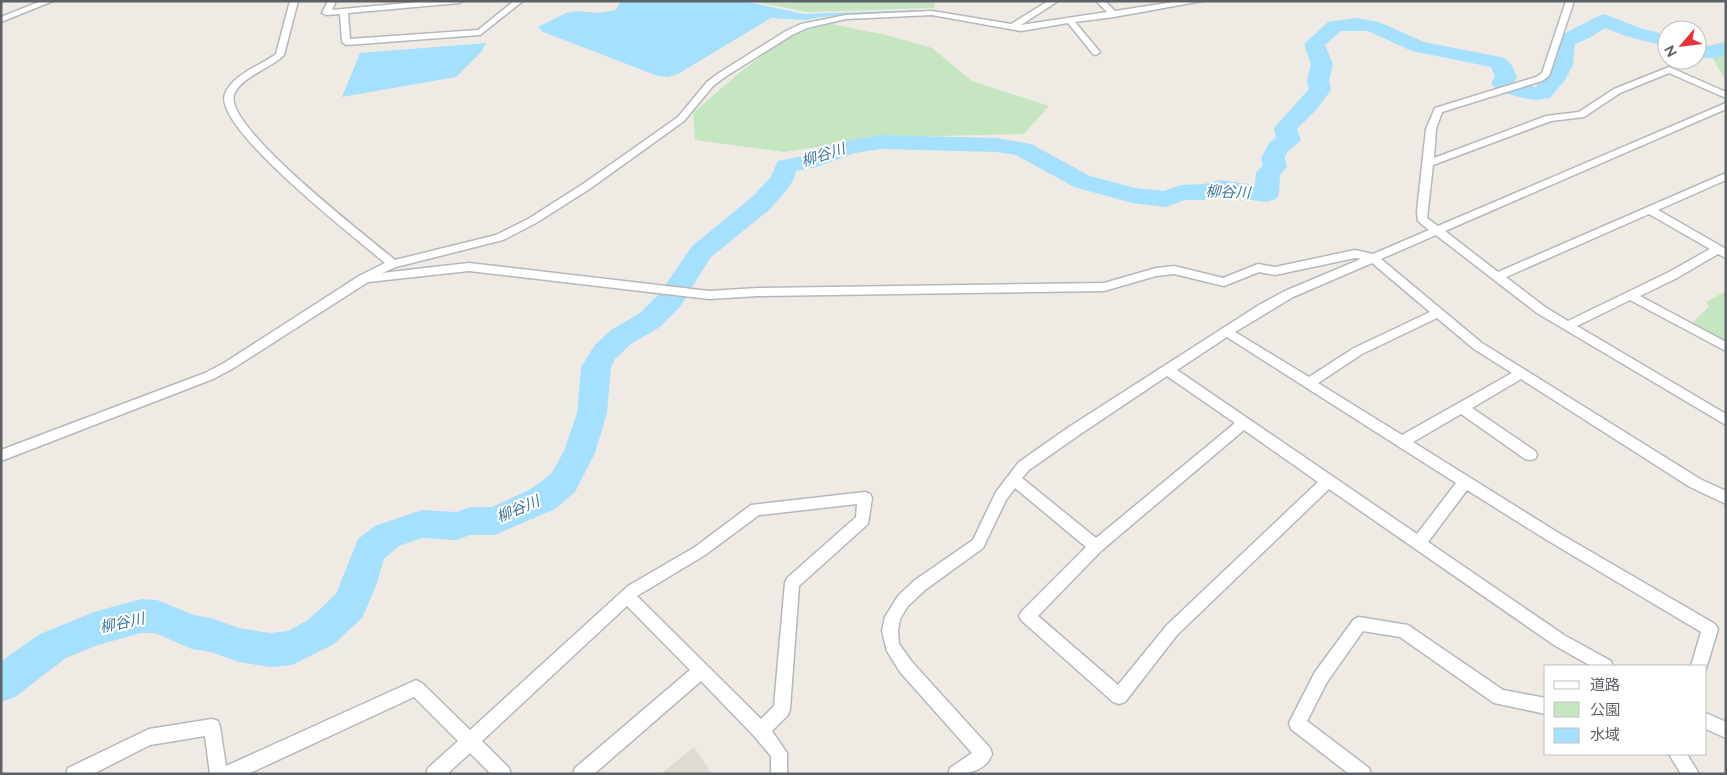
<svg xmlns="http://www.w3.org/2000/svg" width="1727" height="775" font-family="Raleway,'Noto Sans JP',sans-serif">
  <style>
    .education { fill: #dfdad2 }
    .green { fill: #c5e6c1 }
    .water { fill: #a5e0fe }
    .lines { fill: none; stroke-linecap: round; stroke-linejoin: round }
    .river { fill: #a5e0fe; fill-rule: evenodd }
    .street-casing { stroke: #b5b8bb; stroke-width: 3 }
    .street { fill: #fff; fill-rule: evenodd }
    .labels { text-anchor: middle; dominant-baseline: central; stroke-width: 4; stroke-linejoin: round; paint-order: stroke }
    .water-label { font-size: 15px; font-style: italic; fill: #3c779f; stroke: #fff }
  </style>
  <rect width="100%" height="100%" fill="#efebe4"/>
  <polygon class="education" points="694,747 712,774 661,774"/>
  <g class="green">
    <polygon points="751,1 934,1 935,8 807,12"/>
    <polygon points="831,24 886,35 932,48 972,81 1049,106 1024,134 887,137 784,152 695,140 693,113 739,73 791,34"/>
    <polygon points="1726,41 1726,81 1706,47"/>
    <polygon points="1726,291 1726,344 1691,324 1709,307 1706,302"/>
  </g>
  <g class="water">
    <polygon points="620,1 744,1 804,14 919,10 920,13 821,17 807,20 771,18 678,74 668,77 658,76 543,32 538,27 566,13 576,11 599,13 616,10"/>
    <polygon points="486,43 482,51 456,77 342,97 360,53"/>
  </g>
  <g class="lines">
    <g class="river">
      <path d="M 1604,14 L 1640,28 L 1667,35 L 1667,47 L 1626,36 L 1605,28 L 1589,38 L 1575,44 L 1573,65 L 1565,80 L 1550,98 L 1537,100 L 1522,98 L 1499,91 L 1491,84 L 1495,77 L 1491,67 L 1412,51 L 1368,31 L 1341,31 L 1325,45 L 1333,64 L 1329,81 L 1331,90 L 1317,109 L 1297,129 L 1301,140 C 1296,146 1285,150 1285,159 C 1285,162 1287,164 1287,167 L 1280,175 L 1279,194 L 1276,199 L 1267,202 L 1220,196 L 1204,200 L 1185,200 L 1166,207 L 1132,203 L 1074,187 L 1016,155 L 996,152 L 880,149 L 855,153 L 817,167 L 796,171 L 794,179 L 786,191 L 769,210 L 710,258 L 680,307 L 660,327 L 631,344 L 615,359 L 611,367 L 607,413 L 595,453 L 575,492 L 555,509 L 495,535 L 470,535 L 456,540 L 422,538 L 399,546 L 384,559 L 376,586 L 362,618 L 334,644 L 292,665 L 270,667 L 239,662 L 211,652 L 192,649 L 155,633 L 141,633 L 98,645 L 66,658 L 15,697 L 1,702 L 1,661 L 40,634 L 94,612 L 141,599 L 157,600 L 194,615 L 211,618 L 239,628 L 270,633 L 288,631 L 308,620 L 336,594 L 358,539 L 375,526 L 422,510 L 456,512 L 470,507 L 492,507 L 531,489 L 551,474 L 564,451 L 577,413 L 581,367 L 595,345 L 611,330 L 640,313 L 660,293 L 692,246 L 751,198 L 770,178 L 778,161 L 804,156 L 842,142 L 880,135 L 996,138 L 1031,144 L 1090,176 L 1135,188 L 1164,191 L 1181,185 L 1204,184 L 1220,180 L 1255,185 L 1256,173 L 1263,165 L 1261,158 L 1270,142 L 1276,138 L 1274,128 L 1309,89 L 1307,81 L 1311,64 L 1304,44 L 1328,22 L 1356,18 L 1379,22 L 1424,42 L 1501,57 C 1511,60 1513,68 1517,77 L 1514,82 L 1536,87 C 1542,80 1549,73 1552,64 C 1554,56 1552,47 1555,40 C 1557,37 1599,15 1604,14 Z"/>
      <polygon points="1726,42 1726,56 1697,59 1697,47 1716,45"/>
    </g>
    <defs>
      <g id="street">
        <polygon points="41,1 53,1 1,22 1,17"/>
        <path d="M 290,1 L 298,1 L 284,55 C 272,68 240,77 234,95 C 224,127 368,237 395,260 L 496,235 L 528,219 L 583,184 L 678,117 L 707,82 L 719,73 L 786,31 L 801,24 L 846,15 L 932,11 L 1011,24 L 1048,1 L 1058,1 L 1021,25 L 1107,12 L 1096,1 L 1105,1 L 1115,11 L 1180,1 L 1202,1 L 1114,17 L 1075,22 L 1100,52 L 1096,55 L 1093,54 L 1068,23 L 1021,31 L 932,15 L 846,19 L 807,28 L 792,35 L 725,77 L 713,86 L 684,121 L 591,188 L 536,223 L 503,240 L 396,267 L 382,273 L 469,263 L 709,291 L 758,288 L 1104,283 L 1156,268 L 1174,266 L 1223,278 L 1258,264 L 1275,267 L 1355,250 L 1373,254 L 1429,230 L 1418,221 L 1417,211 L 1426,129 L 1435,108 L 1536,77 L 1542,73 L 1566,1 L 1574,1 L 1549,76 L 1542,81 L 1442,112 L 1436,129 L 1434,158 L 1546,116 L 1579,112 L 1614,89 L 1669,67 L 1726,92 L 1726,98 L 1669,73 L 1620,93 L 1584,117 L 1551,121 L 1433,165 L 1427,218 L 1438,226 L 1726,103 L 1726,109 L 1445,231 L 1498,272 L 1726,173 L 1726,180 L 1658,210 L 1726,249 L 1726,258 L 1718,254 L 1677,278 L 1640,296 L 1726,342 L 1726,351 L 1630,300 L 1577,326 L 1726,414 L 1726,425 L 1537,313 L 1436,235 L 1381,259 L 1482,343 L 1700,479 L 1726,491 L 1726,504 L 1690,487 L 1521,379 L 1472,408 L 1535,451 L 1537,455 L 1535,459 L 1530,460 L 1525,459 L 1461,414 L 1413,442 L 1557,532 L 1715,624 L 1718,629 L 1706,669 L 1706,666 L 1691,666 L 1701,632 L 1547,540 L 1467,490 L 1428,542 L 1564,635 L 1611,661 L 1613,666 L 1591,666 L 1554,645 L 1329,489 L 1177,635 L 1125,702 L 1119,704 L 1113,702 L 1022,621 L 1019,616 L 1022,611 L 1086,547 L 1015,488 L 1006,500 L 983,548 L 925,590 L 908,606 L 900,619 L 898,631 L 899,644 L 912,662 L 990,748 L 992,754 C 985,773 965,774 948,774 L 950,768 L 972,753 L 900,672 L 887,651 L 882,631 L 885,617 L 898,596 L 915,580 L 973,540 L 996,492 L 1019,462 L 1069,427 L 1259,305 L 1285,291 L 1361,259 L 1355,258 L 1275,275 L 1259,272 L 1224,286 L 1174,274 L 1156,276 L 1104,291 L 758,296 L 709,299 L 469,271 L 368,282 L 232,369 L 213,379 L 1,461 L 1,450 L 205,373 L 224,363 L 359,276 L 385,263 C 358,240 212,127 225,94 C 233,74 260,66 276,54 ZM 1649,214 L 1710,249 L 1669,272 L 1568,321 L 1545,307 L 1506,277 ZM 1372,263 L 1430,312 L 1354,348 L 1309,377 L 1235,332 L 1293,297 ZM 1437,318 L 1474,349 L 1512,373 L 1402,435 L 1318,383 L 1362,354 ZM 1227,337 L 1456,483 L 1417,534 L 1177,370 ZM 1167,376 L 1235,423 L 1096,538 L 1022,478 L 1029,470 L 1079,435 ZM 1244,430 L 1318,482 L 1167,625 L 1118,685 L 1038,616 L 1101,551 Z"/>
        <polygon points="328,1 336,1 332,10 429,1 463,1 459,3 348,13 350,39 478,30 514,1 523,1 480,35 346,45 342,42 340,14 326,15 322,13"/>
        <path d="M 865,492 L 870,494 L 872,498 L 868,524 L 799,586 L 790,709 L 788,715 L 772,731 L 787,753 L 787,774 L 771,774 L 771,756 L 755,737 L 701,681 L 594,774 L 573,774 L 575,768 L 690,670 L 627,606 L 482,741 L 509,768 L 511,774 L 491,774 L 470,753 L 447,774 L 426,774 L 428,768 L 458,741 L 414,697 L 248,774 L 210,774 L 205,736 L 150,745 L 93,774 L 66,774 L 68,768 L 149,729 L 212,719 L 218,721 L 220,727 L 226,766 L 416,680 L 422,683 L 470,730 L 628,586 L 695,547 L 751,505 ZM 857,504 L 856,517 L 787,578 L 785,583 L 774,706 L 761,719 L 637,596 L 705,555 L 759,515 Z"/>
        <polygon points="1359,617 1408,625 1503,690 1546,698 1546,714 1494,703 1400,637 1363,631 1327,682 1307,721 1369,768 1371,774 1349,774 1291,729 1289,723 1315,672 1354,619"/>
        <polygon points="1706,713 1726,722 1726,738 1706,729"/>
        <polygon points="1669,754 1687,754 1699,774 1681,774"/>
      </g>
    </defs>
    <use href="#street" class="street-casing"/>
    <use href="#street" class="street"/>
  </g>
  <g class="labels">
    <g class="water-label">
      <text transform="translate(823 155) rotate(-18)">柳谷川</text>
      <text transform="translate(1228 192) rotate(2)">柳谷川</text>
      <text transform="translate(518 509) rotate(-23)">柳谷川</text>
      <text transform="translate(122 623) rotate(-12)">柳谷川</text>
    </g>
  </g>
  <rect width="1727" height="775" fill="none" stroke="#5c6165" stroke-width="5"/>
  <rect x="1544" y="665" width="162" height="90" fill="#ffffff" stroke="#bec0c1"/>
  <rect x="1554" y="681" width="25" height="8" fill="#ffffff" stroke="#bec0c1"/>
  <text x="1590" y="690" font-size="15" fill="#5c6165">道路</text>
  <rect x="1554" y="702" width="25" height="15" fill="#c5e6c1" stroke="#bec0c1"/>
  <text x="1590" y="715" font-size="15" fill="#5c6165">公園</text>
  <rect x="1554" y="728" width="25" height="15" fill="#a5e0fe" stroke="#bec0c1"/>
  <text x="1590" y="740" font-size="15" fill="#5c6165">水域</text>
  <g transform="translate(1682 45) rotate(242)"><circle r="24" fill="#ffffff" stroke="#bec0c1"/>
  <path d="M0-4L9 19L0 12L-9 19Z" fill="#e73237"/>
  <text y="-8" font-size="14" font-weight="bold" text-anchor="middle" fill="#5c6165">N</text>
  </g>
</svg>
